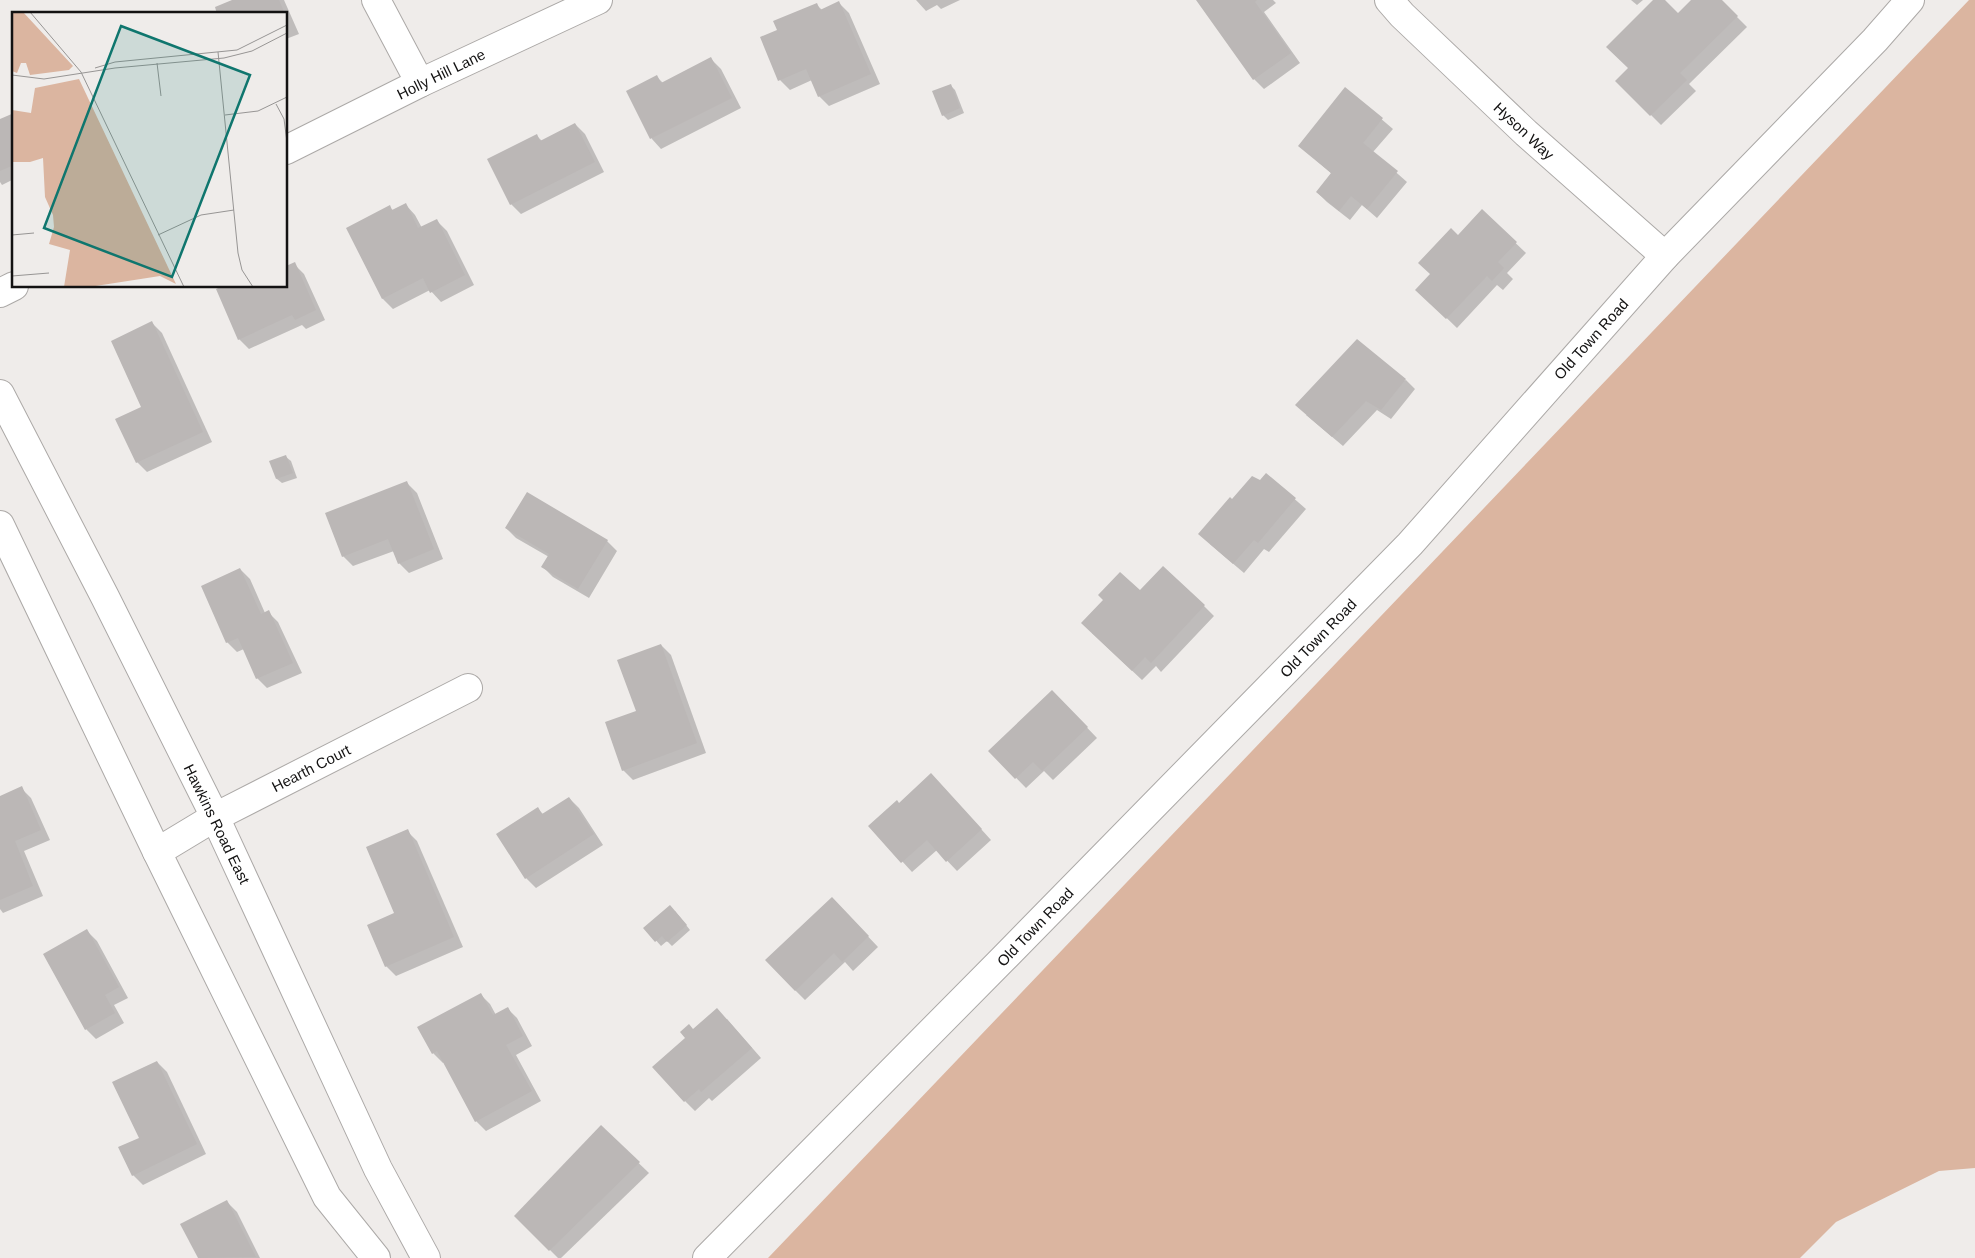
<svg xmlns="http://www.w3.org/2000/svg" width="1975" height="1258" font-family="Helvetica,sans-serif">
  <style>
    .green { fill: #dbb5a0 }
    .shadow { fill: #0003 }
    .building { fill: #bbb7b6 }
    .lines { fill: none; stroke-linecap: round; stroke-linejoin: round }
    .minor-casing { stroke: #aca9a7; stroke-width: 30 }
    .major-casing { stroke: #aca9a7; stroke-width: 30 }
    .minor { stroke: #fff; stroke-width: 28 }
    .major { stroke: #fff; stroke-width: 28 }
    .labels { text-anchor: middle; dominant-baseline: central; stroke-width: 4; stroke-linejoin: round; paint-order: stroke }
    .street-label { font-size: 15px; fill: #131212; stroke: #fff }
    .inset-road { fill: none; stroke: #979594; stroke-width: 1 }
    .view { fill: #0f766e; fill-opacity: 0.15; stroke: #0f766e; stroke-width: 2.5 }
    .inset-edge { fill: none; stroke: #131212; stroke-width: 2.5 }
  </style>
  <rect width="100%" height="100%" fill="#efecea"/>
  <polygon class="green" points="1969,0 1975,0 1975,1168 1939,1171 1836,1222 1800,1258 768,1258"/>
  <g class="shadow">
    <polygon points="235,0 284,0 299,34 286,39 286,14 218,14"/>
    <polygon points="916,0 960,0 941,9 937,5 926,11"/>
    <polygon points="1198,0 1273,0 1276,3 1264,12 1300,63 1264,89 1254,79"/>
    <polygon points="1631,0 1643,0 1637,5"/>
    <polygon points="1655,0 1664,0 1678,14 1693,0 1720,0 1747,27 1689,84 1696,91 1661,125 1617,81 1629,68"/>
    <polygon points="839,3 849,13 880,84 829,106 819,96 812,80 790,90 780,80 816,4 822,10"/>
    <polygon points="711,59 721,69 741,108 661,149 652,139 628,92 657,77 663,83"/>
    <polygon points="950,85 955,90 964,113 948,120 943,115"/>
    <polygon points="1346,89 1393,129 1373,152 1407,182 1377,218 1362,205 1350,220 1327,202 1317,192 1332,174 1300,146"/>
    <polygon points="14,114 14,179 2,185 0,182 0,120"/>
    <polygon points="575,124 585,134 604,172 521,214 511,204 536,135 542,141"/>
    <polygon points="406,205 415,215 422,228 437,221 447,231 474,285 441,302 430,290 393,309 383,299 348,228 389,207 394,211"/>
    <polygon points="1482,211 1526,253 1507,273 1513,279 1503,290 1497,285 1457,328 1427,299 1431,274 1458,237"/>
    <polygon points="294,264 304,274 325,320 306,329 302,325 249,349 239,339 286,286"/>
    <polygon points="152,323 162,333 212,442 147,472 137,462"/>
    <polygon points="1406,380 1415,389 1391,419 1377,410 1343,446 1306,415"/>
    <polygon points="286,457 291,461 297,478 282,483 277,479 271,462"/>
    <polygon points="1266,474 1306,509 1269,552 1264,549 1244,573 1210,544 1232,501 1260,481"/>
    <polygon points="407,483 417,493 443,559 409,573 399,563 394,551 353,566 343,556"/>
    <polygon points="506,528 607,541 617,551 589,598 553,577 543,567 549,557 516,538"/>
    <polygon points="240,569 250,579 265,613 268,612 278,622 302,673 267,688 257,678 244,649 237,652 227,642"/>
    <polygon points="1140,592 1204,606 1214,616 1161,672 1156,666 1142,680 1092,633"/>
    <polygon points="661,645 671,655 706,753 633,780 623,770"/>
    <polygon points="1052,691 1097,738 1053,780 1044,771 1026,788 990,751"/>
    <polygon points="941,785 991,840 957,871 937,850 912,872 870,826 899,804"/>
    <polygon points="21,788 31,798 50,840 24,851 43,896 3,913 0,909 0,797"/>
    <polygon points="569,798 579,808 603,845 536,888 526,878 498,835 538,809 544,815"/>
    <polygon points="407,831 417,841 463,947 396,976 386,966"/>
    <polygon points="842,909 878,947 853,971 845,962 805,1000 795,990"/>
    <polygon points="675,911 690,930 672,946 667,941 661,946 645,928"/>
    <polygon points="87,931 97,941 128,998 114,1005 124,1023 96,1039 86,1029"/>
    <polygon points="480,994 490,1004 496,1015 507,1008 517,1018 532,1046 516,1055 541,1101 486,1131 476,1121 444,1062 443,1063 433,1053"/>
    <polygon points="727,1019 761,1058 712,1101 709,1098 695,1111 685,1101 693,1030"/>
    <polygon points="157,1062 167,1072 206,1154 143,1185 133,1175"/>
    <polygon points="601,1127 649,1173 561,1258 558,1258 516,1216"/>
    <polygon points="227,1202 237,1212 260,1258 199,1258 182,1224"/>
  </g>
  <g class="building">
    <polygon points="232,0 279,0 285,14 217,14 215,7"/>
    <polygon points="1196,0 1257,0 1255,2 1291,53 1253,80"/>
    <polygon points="1653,0 1665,0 1678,13 1691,0 1722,0 1738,16 1680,73 1687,80 1650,116 1615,81 1628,68 1606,47"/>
    <polygon points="839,1 871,74 818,97 806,69 778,81 760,37 777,30 773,21 817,3 820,10"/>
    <polygon points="711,57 732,98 650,139 626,91 657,75 661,83"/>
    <polygon points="951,84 960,108 942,116 932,91"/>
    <polygon points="1345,87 1383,118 1363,143 1398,171 1367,209 1351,196 1339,211 1316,192 1331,173 1298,146"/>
    <polygon points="14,113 14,165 0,171 0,119"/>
    <polygon points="575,123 595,162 510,205 487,159 537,134 540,141"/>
    <polygon points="406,203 418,228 437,219 465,275 430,293 423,278 382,299 346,228 390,205 392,210"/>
    <polygon points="1482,209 1517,242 1498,262 1504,268 1492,281 1487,276 1446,319 1415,290 1430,274 1418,263 1451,228 1458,235"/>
    <polygon points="295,262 316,310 295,320 292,315 238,340 216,289 222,286 286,286 286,266"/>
    <polygon points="152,321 203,432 136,463 115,419 141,407 111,341"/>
    <polygon points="1357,339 1406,379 1381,410 1366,401 1332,437 1295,405"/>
    <polygon points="286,455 293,473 276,479 269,461"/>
    <polygon points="1266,473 1296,498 1258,543 1254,540 1233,564 1198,534 1230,497 1232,499 1252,476 1260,480"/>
    <polygon points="407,481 434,549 398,564 388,539 342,557 325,513"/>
    <polygon points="527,492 608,540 578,589 541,567 549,554 505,528"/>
    <polygon points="1163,566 1205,605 1151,663 1145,657 1132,671 1081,623 1103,600 1098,595 1120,572 1140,590"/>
    <polygon points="240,568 261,614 269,610 293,663 256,679 238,638 226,643 201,586"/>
    <polygon points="661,644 697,743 622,771 605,722 636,711 617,660"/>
    <polygon points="1052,690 1088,727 1042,771 1033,762 1015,779 988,751"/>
    <polygon points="931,773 982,829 946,862 927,840 901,863 868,826 897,800 899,803"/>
    <polygon points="22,786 41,830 15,841 33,886 0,900 0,796"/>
    <polygon points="569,797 594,834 525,879 496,834 538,807 542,814"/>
    <polygon points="408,829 454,937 385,967 367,925 394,913 366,847"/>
    <polygon points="832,897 869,936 842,962 834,953 795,991 765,960"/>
    <polygon points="670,905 687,925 667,942 662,936 655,942 643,928"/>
    <polygon points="87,929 119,987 105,995 115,1013 85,1030 43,954"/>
    <polygon points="481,993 493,1015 508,1007 523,1036 506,1045 532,1091 475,1122 437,1051 432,1054 417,1027"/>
    <polygon points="717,1008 752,1048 701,1092 699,1089 684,1102 652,1067 685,1038 680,1032 689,1024 693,1029"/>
    <polygon points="157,1061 197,1144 132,1176 118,1147 139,1138 112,1082"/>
    <polygon points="601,1125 640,1162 549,1251 514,1216"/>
    <polygon points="227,1200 256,1257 198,1258 180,1224"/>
  </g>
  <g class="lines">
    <defs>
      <g id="minor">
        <polyline points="376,0 420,83"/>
        <polyline points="1389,0 1402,15 1526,133 1665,256"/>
        <polyline points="286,150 420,83 598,0"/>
        <polyline points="0,293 14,286"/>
        <polyline points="0,394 105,597 215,817 378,1169 426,1258"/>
        <polyline points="0,525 157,852 327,1197 376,1258"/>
        <polyline points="157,852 215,817 468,688"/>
      </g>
      <polyline id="major" points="707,1258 1003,959 1410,544 1665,256 1875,40 1910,0"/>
    </defs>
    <use href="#minor" class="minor-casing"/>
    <use href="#major" class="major-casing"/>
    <use href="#minor" class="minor"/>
    <use href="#major" class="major"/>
  </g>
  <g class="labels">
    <g class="street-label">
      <text transform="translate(441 74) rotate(-26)">Holly Hill Lane</text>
      <text transform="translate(1524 131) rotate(43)">Hyson Way</text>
      <text transform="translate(1591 339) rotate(-48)">Old Town Road</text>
      <text transform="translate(1318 638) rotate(-46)">Old Town Road</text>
      <text transform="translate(311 768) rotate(-27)">Hearth Court</text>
      <text transform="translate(217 824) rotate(64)">Hawkins Road East</text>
      <text transform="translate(1035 927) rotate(-46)">Old Town Road</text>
    </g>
  </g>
  <g transform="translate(12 12)">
    <rect width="275" height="275" fill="#efecea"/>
    <path d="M 0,0 L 11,0 L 61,54 L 57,58 L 18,63 L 14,51 L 9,51 L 5,61 L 0,59 ZM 67,67 L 164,272 L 148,264 L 77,275 L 52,275 L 58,238 L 37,232 L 42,215 L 41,203 L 33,185 L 31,146 L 18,150 L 0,150 L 0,98 L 19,101 L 23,76 Z" fill="#dbb5a0"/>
    <path class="inset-road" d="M 18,0 L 69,60 L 172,275M 206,40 L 226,241 L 230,258 L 241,275M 145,51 L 149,84M 83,56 L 103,50 L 225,38 L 275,13M 0,63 L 32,67 L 103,56 L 212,46 L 240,39 L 275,21M 264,92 L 272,107 L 275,130M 213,103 L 246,99 L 275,85M 0,223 L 22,221M 146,223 L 189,203 L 222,198M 0,264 L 37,261"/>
    <path class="view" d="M 109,14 L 238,63 L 160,265 L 32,216 Z"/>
    <rect width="275" height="275" class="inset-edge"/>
  </g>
</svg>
